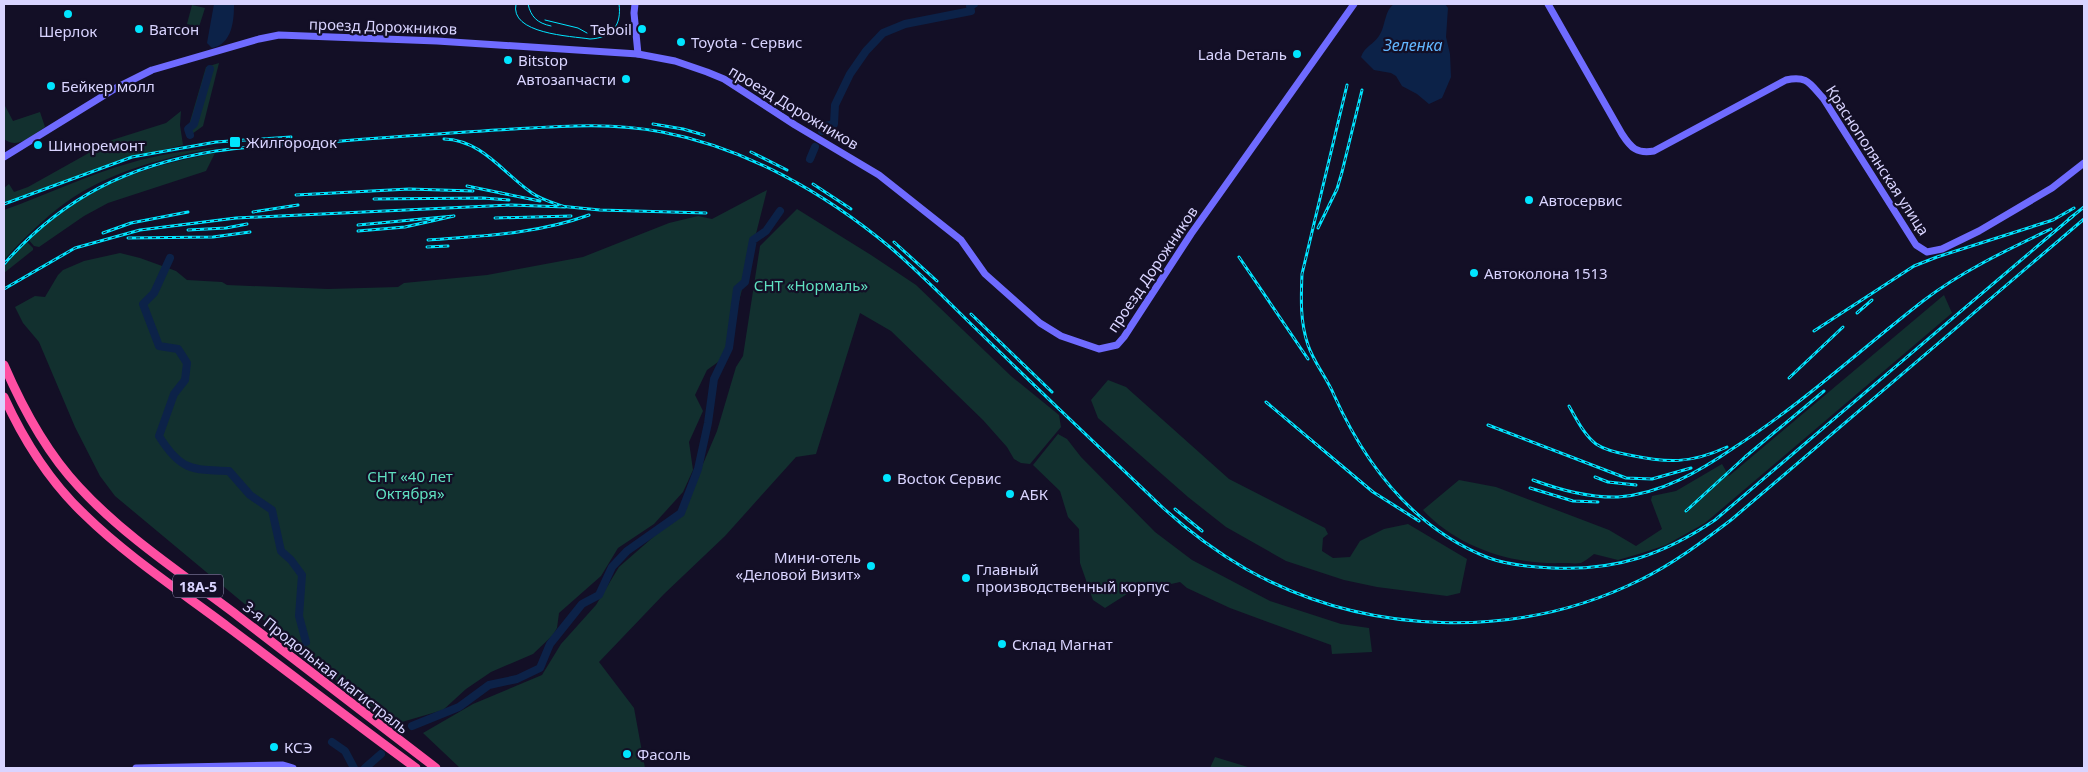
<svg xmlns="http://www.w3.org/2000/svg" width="2088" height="772" font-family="'Noto Sans',sans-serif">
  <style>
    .green { fill: #12302f }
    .water { fill: #0c2248 }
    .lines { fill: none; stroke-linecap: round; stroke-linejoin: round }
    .river { stroke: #0c2248; stroke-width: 8 }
    .secondary { stroke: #6f6bff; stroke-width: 7 }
    .highway { stroke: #ff4fa3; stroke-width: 9 }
    .tram { stroke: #00e5ff; stroke-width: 1 }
    .rail-casing { stroke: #00e5ff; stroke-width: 3 }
    .rail { stroke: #130f26; stroke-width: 1; stroke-dasharray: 4; stroke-linecap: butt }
    .poi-dot { fill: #00e5ff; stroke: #130f26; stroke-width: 2 }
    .labels { text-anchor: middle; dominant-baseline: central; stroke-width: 4.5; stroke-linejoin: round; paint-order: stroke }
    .shield { fill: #130f26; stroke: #9e99be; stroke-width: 1 }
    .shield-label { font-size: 14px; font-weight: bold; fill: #d9d4ff }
    .street-label { font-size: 15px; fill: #d9d4ff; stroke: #130f26 }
    .poi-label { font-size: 15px; fill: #d9d4ff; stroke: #130f26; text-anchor: start }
    .park-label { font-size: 15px; fill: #5fe0c0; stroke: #130f26 }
    .water-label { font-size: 16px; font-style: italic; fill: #62b6ff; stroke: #130f26 }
  </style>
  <rect width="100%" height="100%" fill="#130f26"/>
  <g class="green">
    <polygon points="192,5 205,8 199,27 187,24"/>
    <polygon points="219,63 203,126 192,134 189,125 206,67"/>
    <path d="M 4,104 L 13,121 L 40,112 L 45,127 C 33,135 18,150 4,139 Z"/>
    <polygon points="181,111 180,125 183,145 119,161 4,205 4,188 9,184 14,192 28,187 112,140 166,123"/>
    <path d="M 221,147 C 167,157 111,170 65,203 C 42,220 23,239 4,260 L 4,210 C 46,195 87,175 130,163 C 160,154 190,150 221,147 Z"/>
    <path d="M 215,153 L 206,171 L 108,203 L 84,216 L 39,247 L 34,246 L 28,239 C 41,229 54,217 67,208 C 111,177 163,163 215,153 Z"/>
    <polygon points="767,190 725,357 707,370 695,395 703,411 689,442 693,470 683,492 654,524 618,548 601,576 559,613 557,628 553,635 533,654 491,672 466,689 443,710 395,724 332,677 115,496 100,476 75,427 39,342 23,323 15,307 35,296 45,297 58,275 63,270 84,261 120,253 140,258 176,271 187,280 222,282 227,285 328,289 398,287 404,283 487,275 583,257 669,223 698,216 712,219"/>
    <polygon points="797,209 871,255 916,285 1011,376 1059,415 1061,427 1030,464 1021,463 1014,459 1007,447 983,420 891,331 860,313 816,454 796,457 725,536 664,594 599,662 634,708 645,768 460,768 423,733 473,704 542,675 561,644 596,605 619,567 683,511 717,431 736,367 743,356 760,246"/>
    <polygon points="26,241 33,248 33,250 4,273 4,265"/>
    <path d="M 1944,295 L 1952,313 L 1705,523 L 1666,545 L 1642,553 L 1618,560 L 1594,554 C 1590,557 1585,561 1581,563 C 1576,564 1567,563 1562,563 C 1512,565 1457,547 1423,510 L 1459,480 L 1496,487 L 1609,530 L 1636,546 L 1662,529 L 1651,500 L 1652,496 L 1676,491 L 1722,464 L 1729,476 Z"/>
    <polygon points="1108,380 1126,387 1229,479 1325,528 1328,534 1323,538 1322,551 1333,558 1350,557 1360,541 1384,529 1408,524 1467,559 1460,593 1447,596 1377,587 1344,580 1286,561 1226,527 1188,497 1098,418 1091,400"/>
    <polygon points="1058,434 1067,439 1081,457 1155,532 1192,560 1270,601 1341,624 1369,628 1372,652 1332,654 1331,645 1230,608 1187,588 1180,582 1127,594 1105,608 1093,600 1080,563 1079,529 1068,517 1060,491 1033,465"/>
    <polygon points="1215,757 1251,768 1210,768"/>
  </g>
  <g class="water">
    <path d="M 214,4 L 234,4 C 234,21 232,44 212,48 L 207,43 Z"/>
    <path d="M 1394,4 L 1445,4 L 1448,8 L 1446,37 L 1450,54 L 1451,77 L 1442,98 L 1429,104 L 1417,94 L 1402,86 L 1396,76 L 1391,73 L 1374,70 L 1361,57 C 1365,46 1373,45 1379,36 C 1386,26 1384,11 1394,4 Z"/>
  </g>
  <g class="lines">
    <g class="river">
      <polyline points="822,131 825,126 834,124 835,105 850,74 866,51 883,33 905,24 971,11 970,6 974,4"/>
      <polyline points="190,135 188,129 194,124 210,69"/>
      <polyline points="810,159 815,147"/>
      <path d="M 170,258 L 154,293 L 143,304 L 159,346 L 178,349 L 187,363 L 185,380 L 174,394 L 159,436 C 180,470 191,470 229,471 L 250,495 L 272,510 L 281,551 L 291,560 L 302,575 L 299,616 L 306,642"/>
      <polyline points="412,726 459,707 489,685 517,679 540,668 550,644 582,604 599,595 612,567 627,551 681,513 698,469 708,423 714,379 729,348 737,289 745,282 753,240 766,231 780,211"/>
      <polyline points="332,742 345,751 354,768"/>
      <polyline points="365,768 381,754"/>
    </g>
    <g class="secondary">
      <polyline points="635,4 634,13 638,54"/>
      <path d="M 1548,4 L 1622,134 C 1631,148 1637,154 1654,151 L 1786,80 C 1807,75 1810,84 1823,98 L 1916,245 L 1927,252 L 1942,249 L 1979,231 L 2052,188 L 2084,163"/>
      <polyline points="4,157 116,88 152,70 259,39 279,35 437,41 638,54 675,61 707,72 724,79 795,125 879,175 961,240 985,274 1040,323 1061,336 1099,349 1117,345 1124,337 1191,234 1354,4"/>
      <polyline points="136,768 283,765 293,768"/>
    </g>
    <g class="highway">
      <path d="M 4,365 C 23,409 46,452 79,487 C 125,537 184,575 238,616 C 304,667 370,718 436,768"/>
      <path d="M 4,397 C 24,441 50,482 85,515 C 128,557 180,591 228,627 C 291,674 353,722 416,768"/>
    </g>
    <g class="tram">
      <path d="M 516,4 C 509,34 571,36 590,39 C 612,38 622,25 619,4"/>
      <path d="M 528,4 C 531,17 537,23 551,26"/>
      <polyline points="545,20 578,28 587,33"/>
    </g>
    <defs>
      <g id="rail">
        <path d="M 1347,85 L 1302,274 C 1301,298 1300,322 1308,345 C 1314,363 1327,378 1334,395 C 1366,466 1414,529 1489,558 C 1508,565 1531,567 1552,568 C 1616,571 1663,555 1715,520 L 2073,216"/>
        <polyline points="653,124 683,129 704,135"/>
        <polyline points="751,152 787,170"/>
        <polyline points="813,184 851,209"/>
        <polyline points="467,186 501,193"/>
        <polyline points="501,193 540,201"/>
        <polyline points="296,195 409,189 473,191"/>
        <polyline points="374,199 483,198 509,200"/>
        <polyline points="4,204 132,157 216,142 291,137"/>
        <polyline points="559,206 600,210 706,213"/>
        <polyline points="253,212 298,205"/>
        <polyline points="495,218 571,216"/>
        <polyline points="2069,219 2084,207"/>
        <polyline points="358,225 454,216 405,227 358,231"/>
        <polyline points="1318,228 1337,189 1342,172 1362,90"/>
        <polyline points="188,230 226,228 247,224"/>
        <polyline points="103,233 131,223 188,212"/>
        <polyline points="128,238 213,237 250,232"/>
        <path d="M 428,240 C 482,236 537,234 589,215"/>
        <polyline points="894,242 937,281"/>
        <polyline points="427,247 448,246"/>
        <polyline points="1239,257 1308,359"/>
        <path d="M 4,264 C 63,197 129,165 216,151 C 254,145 292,145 329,142 C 385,137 440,134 496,130 C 551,127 607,121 662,132 C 746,148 825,193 891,248 C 930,282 965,319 1002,354 C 1054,405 1108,455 1161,506 C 1187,530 1215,551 1246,569 C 1365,636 1517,641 1640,580 C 1673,564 1702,542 1731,520 L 2084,219"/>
        <path d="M 4,289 L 75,248 L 140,230 L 236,218 L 511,205 L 565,207 C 554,203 542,200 532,193 C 503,173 482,140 444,139"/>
        <polyline points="1857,313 1872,300"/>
        <polyline points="971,314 1052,392"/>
        <polyline points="1814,331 1914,266 1937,257 2053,220 2074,208"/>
        <polyline points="1789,378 1843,327"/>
        <polyline points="1266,402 1373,492 1419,521"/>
        <path d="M 1569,406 C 1576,418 1584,435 1596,444 C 1605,450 1618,453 1629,455 C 1668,463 1690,464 1727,447"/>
        <polyline points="1488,425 1626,478 1652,479 1691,468"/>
        <polyline points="1595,477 1608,482 1636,485"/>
        <path d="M 1533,480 C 1560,490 1589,498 1618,497 C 1661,494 1700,471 1735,447 C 1802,404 1860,350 1923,301 C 1962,271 2007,250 2051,229"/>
        <polyline points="1530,488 1573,501 1598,502"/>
        <polyline points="1175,509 1202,531"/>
        <polyline points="1686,511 1745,457 1824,391"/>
      </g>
    </defs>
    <use href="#rail" class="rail-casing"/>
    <use href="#rail" class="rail"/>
  </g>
  <g class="poi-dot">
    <circle cx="68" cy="14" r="5"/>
    <circle cx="139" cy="29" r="5"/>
    <circle cx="642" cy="29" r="5"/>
    <circle cx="681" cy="42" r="5"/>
    <circle cx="1297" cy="54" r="5"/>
    <circle cx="508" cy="60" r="5"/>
    <circle cx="626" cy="79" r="5"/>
    <circle cx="51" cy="86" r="5"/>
    <rect x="229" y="136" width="12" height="12" rx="2.5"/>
    <circle cx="38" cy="145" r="5"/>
    <circle cx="1529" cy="200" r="5"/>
    <circle cx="1474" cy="273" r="5"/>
    <circle cx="887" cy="478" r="5"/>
    <circle cx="1010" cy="494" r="5"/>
    <circle cx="871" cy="566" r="5"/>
    <circle cx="966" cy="578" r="5"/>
    <circle cx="1002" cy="644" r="5"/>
    <circle cx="274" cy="747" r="5"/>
    <circle cx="627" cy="754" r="5"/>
  </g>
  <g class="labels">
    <rect class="shield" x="173" y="574.5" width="50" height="23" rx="4"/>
    <g class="shield-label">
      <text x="198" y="586">18А-5</text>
    </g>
    <g class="street-label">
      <text transform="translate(383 26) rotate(2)">проезд Дорожников</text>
      <text transform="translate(794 107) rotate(31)">проезд Дорожников</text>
      <text transform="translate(1878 160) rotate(57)">Краснополянская улица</text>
      <text transform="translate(1152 269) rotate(-56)">проезд Дорожников</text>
      <text transform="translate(326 667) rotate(38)">3-я Продольная магистраль</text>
    </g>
    <g class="poi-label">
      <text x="149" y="29">Ватсон</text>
      <text x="632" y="29" text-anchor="end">Teboil</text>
      <text x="68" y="31" text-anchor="middle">Шерлок</text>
      <text x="691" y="42">Toyota - Сервис</text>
      <text x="1287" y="54" text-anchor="end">Lada Dеталь</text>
      <text x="518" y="60">Bitstop</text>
      <text x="616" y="79" text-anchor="end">Автозапчасти</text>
      <text x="61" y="86">Бейкер молл</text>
      <text x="246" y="142">Жилгородок</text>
      <text x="48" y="145">Шиноремонт</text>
      <text x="1539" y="200">Автосервис</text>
      <text x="1484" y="273">Автоколона 1513</text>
      <text x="897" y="478">Восtок Сервис</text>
      <text x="1020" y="494">АБК</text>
      <text x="861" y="557" text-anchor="end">Мини-отель<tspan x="861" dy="17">«Деловой Визит»</tspan></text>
      <text x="976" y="569">Главный<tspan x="976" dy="17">производственный корпус</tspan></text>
      <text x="1012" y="644">Склад Магнат</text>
      <text x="284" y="747">КСЭ</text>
      <text x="637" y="754">Фасоль</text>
    </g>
    <g class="park-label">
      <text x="811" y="285">СНТ «Нормаль»</text>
      <text x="410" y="476">СНТ «40 лет<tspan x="410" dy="17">Октября»</tspan></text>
    </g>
    <g class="water-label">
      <text x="1413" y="45">Зеленка</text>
    </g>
  </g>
  <rect width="2088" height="772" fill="none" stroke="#d9d4ff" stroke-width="10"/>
</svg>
